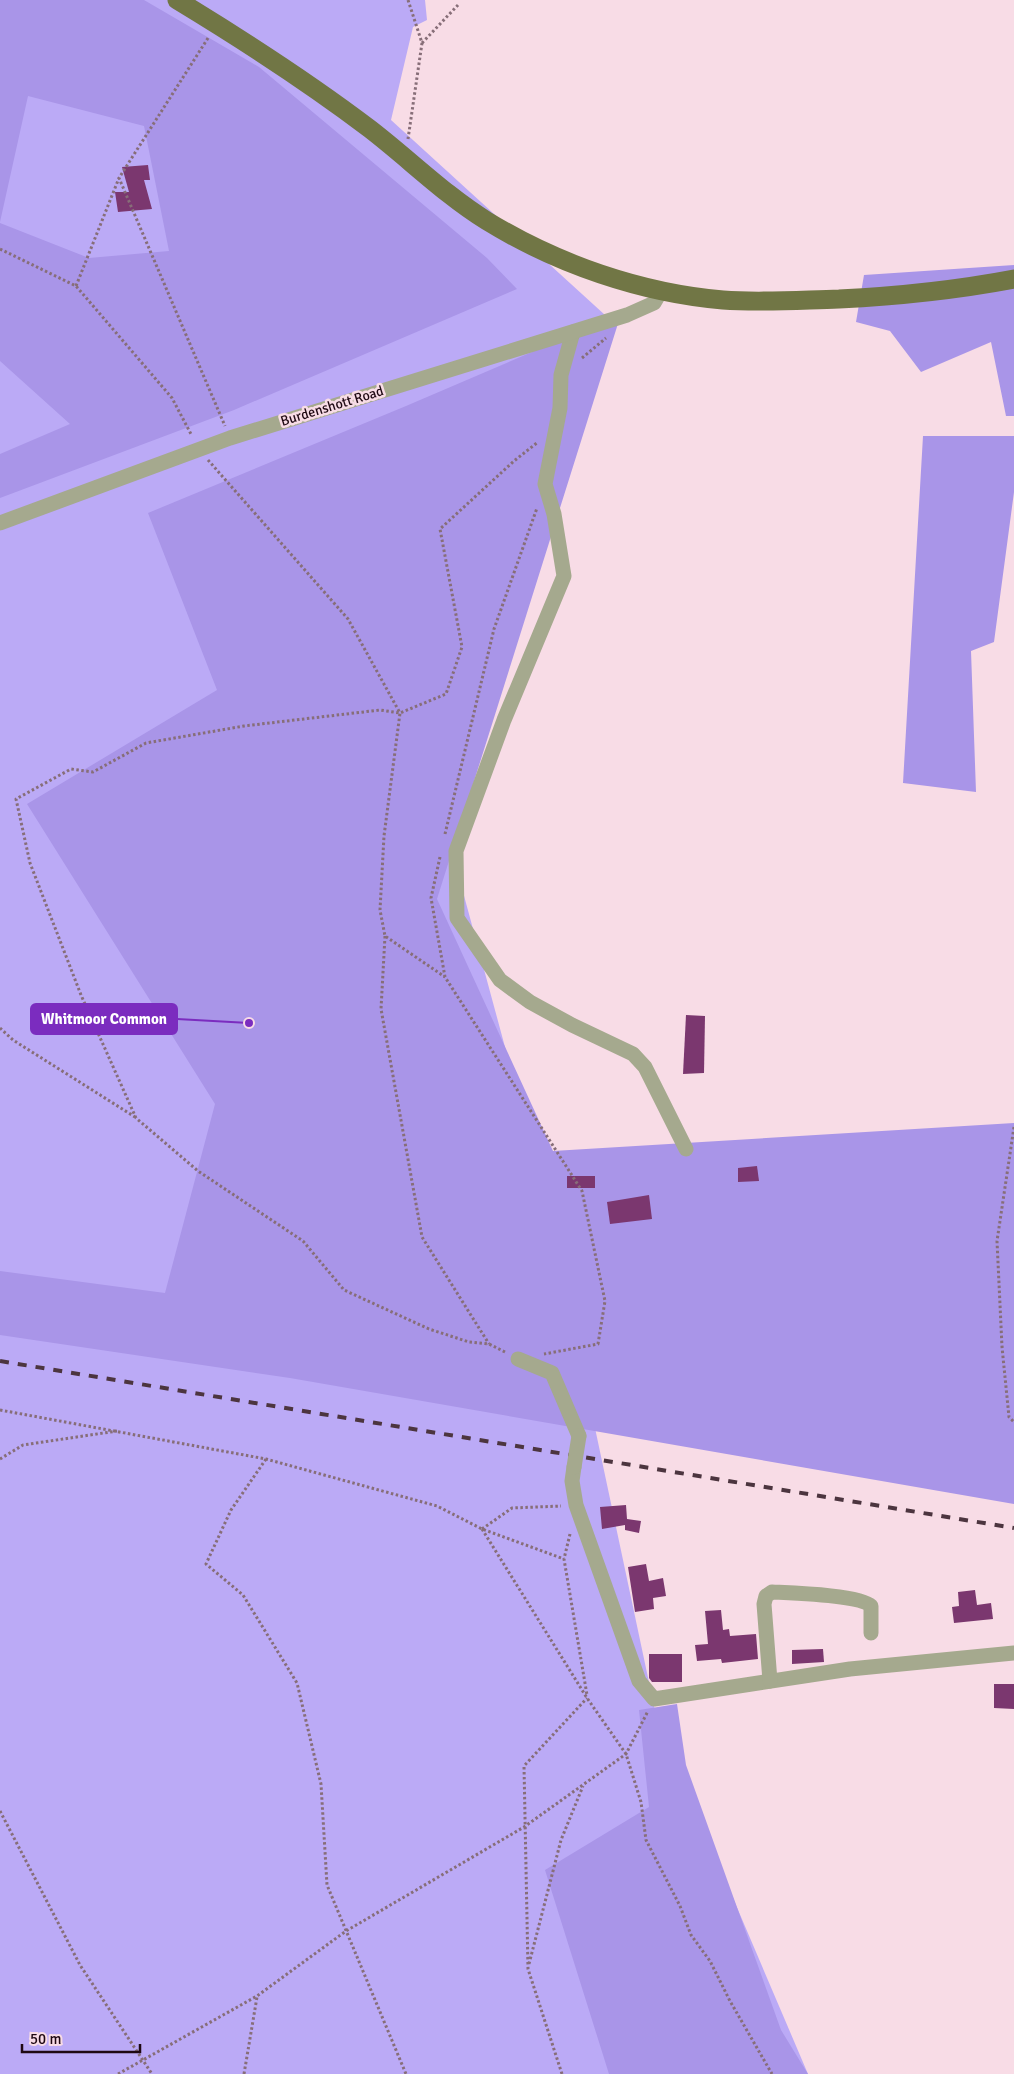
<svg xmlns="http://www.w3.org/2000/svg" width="1014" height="2074" font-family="Signika,sans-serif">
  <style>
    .green { fill: #bbaaf6 }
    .forest { fill: #a995e8 }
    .building { fill: #7b376f }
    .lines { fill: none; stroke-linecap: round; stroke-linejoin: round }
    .path { stroke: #876e78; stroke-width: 3; stroke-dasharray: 2.5 2.5; stroke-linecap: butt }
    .minor { stroke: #a5a98e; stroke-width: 15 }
    .major { stroke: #717645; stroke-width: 19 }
    .rail { stroke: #4c353f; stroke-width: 4; stroke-dasharray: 9 9; stroke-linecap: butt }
    .minor-bridge { stroke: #a5a98e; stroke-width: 15 }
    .labels { text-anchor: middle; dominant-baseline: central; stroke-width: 5; stroke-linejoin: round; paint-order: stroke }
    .street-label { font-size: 14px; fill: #1e0812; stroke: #f8dce6 }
    .leader { fill: none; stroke: #7b2cbf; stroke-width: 2 }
    .callout-dot { fill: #7b2cbf; stroke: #f8dce6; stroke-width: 2 }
    .callout { fill: #7b2cbf; stroke: #7b2cbf; stroke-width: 2 }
    .callout-label { font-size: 15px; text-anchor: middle; font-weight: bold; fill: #fff }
  </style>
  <rect width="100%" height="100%" fill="#f8dce6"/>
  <polygon class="green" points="0,0 425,0 427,20 413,27 391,120 605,315 450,844 547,1202 657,1720 808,2074 0,2074"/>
  <g class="forest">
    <polygon points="0,0 144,0 259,67 487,258 517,289 234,410 0,498 0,454 70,424 0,361 0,223 89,258 169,251 144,126 28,96 0,222"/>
    <polygon points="1014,265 1014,416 1006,416 991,342 921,372 890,331 856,322 864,275"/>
    <polygon points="621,314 437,899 553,1151 1014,1123 1014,1504 290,1378 0,1335 0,1271 165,1293 215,1104 27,804 217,690 148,513 406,406"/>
    <polygon points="923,436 1014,436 1014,492 994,642 971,651 976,792 903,783"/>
    <polygon points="677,1704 686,1765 781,2030 808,2074 609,2074 545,1870 649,1807 639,1710"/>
  </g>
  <g class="building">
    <polygon points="148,165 150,180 144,180 152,209 118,212 115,192 129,192 122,167"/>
    <polygon points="686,1015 705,1016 704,1073 683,1074"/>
    <polygon points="757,1166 759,1181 738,1182 738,1168"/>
    <rect x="567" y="1176" width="28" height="12"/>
    <polygon points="649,1195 652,1219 610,1224 607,1202"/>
    <polygon points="626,1505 627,1519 641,1521 639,1533 625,1530 625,1525 602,1529 600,1507"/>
    <polygon points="646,1564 649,1581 663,1578 666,1596 653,1598 654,1609 635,1612 628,1567"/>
    <polygon points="975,1590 977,1605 991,1603 993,1619 954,1623 952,1607 959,1606 958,1592"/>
    <polygon points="721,1610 723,1630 729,1629 730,1636 756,1634 758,1659 722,1663 721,1659 697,1661 695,1645 708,1644 705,1611"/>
    <polygon points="823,1649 824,1662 792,1664 792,1650"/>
    <polygon points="649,1654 682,1654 682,1682 652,1682 649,1678"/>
    <polygon points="994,1684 1014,1684 1014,1709 994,1708"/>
  </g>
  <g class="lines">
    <g class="path">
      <polyline points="408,0 422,43 408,139"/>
      <polyline points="208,38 119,178 225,426"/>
      <polyline points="422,43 458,5"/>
      <polyline points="0,249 76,286 172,398 192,436"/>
      <polyline points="76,286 119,178"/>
      <polyline points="582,358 606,338"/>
      <polyline points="208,460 348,619 400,713 384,836 380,910 385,936 445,977"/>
      <polyline points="445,834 494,629 537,508"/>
      <polyline points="440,857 431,898 445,977 582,1191 605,1301 598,1344 544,1354"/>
      <polyline points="385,936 381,1009 422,1237 489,1344"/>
      <polyline points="0,1028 13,1040 135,1117"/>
      <polyline points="1014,1127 997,1241 1002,1347 1009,1417 1014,1422"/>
      <polyline points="505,1352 489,1344 469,1342 429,1329 344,1290 303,1241 198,1171 136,1118 81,995 30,863 16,799 71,769 93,772 146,743 244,726 380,710 400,713 446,694 462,647 440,529 514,461 538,442"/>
      <polyline points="0,1410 266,1459 437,1506 482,1529 564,1559"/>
      <polyline points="0,1459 23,1445 117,1431"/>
      <polyline points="266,1459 231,1510 206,1564 243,1595 297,1683 321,1784 327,1885 406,2074"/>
      <polyline points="482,1529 587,1698 626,1754 641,1802 646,1840 680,1906 691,1935 710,1961 730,2001 772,2074"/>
      <polyline points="482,1529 512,1508 561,1506"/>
      <polyline points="570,1534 564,1559 587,1695"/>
      <polyline points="0,1811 80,1965 152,2074"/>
      <polyline points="529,1964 561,1840 583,1786"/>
      <polyline points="118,2074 257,1996 346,1931 524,1827 626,1754 648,1711"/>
      <polyline points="244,2074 257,1997"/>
      <polyline points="562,2074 528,1969 524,1766 587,1698"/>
    </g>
    <g class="minor">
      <polyline points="573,332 561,375 560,408 545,484 554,514 564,576 504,720 456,851 457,918 500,980 530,1002 572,1025 633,1054 645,1067 686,1149"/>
      <polyline points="0,523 230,438 627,315 654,303 661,291"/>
      <polyline points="518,1359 552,1373 579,1436"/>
      <polyline points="574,1467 572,1481 576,1505 639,1681 654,1699 850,1669 1014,1653"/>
      <path d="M 770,1681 L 764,1604 L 766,1596 L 772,1592 C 791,1593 860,1595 871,1606 L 871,1633"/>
    </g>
    <path class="major" d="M 177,0 C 243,40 308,82 370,129 C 409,159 445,195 487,221 C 557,264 641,293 723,300 C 761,303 800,300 839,299 C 898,296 956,290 1014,279"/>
    <polyline class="rail" points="0,1361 1014,1528"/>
    <polyline class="minor-bridge" points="574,1467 579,1436"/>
  </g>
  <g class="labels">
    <g class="street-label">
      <text transform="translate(332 406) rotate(-17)">Burdenshott Road</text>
    </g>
  </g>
  <path class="leader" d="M249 1023L177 1019"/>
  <circle class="callout-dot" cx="249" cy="1023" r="5"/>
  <rect class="callout" x="31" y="1004" width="146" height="30" rx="5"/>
  <g class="callout-label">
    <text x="104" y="1024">Whitmoor Common</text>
  </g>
  <path d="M22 2044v8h118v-8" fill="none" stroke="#1e0812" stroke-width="2.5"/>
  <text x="30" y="2044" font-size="15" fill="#1e0812" stroke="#f8dce6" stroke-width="4" paint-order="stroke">50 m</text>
</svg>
